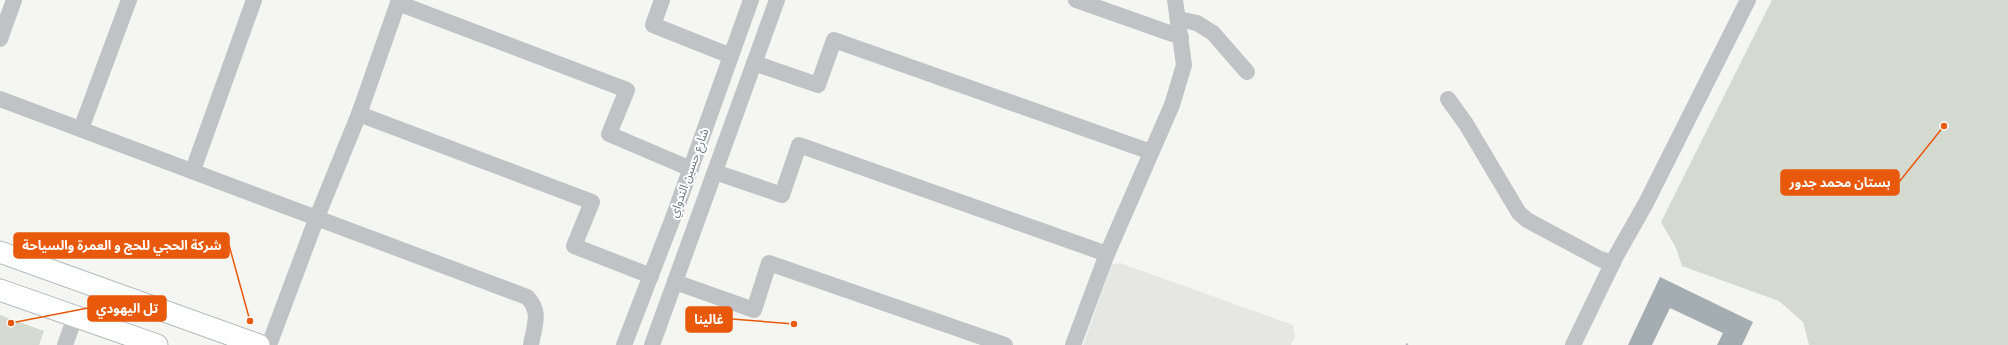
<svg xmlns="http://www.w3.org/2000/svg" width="2008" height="345" font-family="'Public Sans','Noto Sans Arabic',sans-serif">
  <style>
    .built { fill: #e6e6e5 }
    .green { fill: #d5dad1 }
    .building { fill: #a4adb1 }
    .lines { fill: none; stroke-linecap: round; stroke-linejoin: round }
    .major-casing { stroke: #b0b6b8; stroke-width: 23 }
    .path { stroke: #b7babc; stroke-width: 2.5; stroke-dasharray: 2 2; stroke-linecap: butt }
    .minor { stroke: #bfc3c6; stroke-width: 16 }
    .major { stroke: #fff; stroke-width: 21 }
    .labels { text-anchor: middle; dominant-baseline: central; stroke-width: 4; stroke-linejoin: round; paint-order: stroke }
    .street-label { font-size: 12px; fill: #667881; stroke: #fff }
    .leader { fill: none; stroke: #e8590c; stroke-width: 1.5 }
    .callout-dot { fill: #e8590c; stroke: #fff; stroke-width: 1.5 }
    .callout { fill: #e8590c; stroke: #e8590c; stroke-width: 1.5 }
    .callout-label { font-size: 13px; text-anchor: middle; font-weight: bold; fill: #fff }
  </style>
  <rect width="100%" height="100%" fill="#f5f5f2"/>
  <polygon class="built" points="1120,263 1293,325 1295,337 1291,345 1083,345 1112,265"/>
  <g class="green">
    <polygon points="1772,0 2008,0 2008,345 1809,345 1803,322 1779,301 1682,266 1676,248 1661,222"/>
    <polygon points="0,315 44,331 39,345 0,345"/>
  </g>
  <polygon class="building" points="1660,277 1753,322 1742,345 1717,345 1723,333 1670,308 1652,345 1628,345"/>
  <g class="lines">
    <defs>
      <g id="major">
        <polyline points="0,252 259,345"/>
        <polyline points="0,290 157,345"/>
      </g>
    </defs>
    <use href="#major" class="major-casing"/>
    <polyline class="path" points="1406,344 1408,345"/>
    <g class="minor">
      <polyline points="662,0 653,25 731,56"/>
      <polyline points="1076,0 1181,37"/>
      <polyline points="398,3 627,90 609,134 691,169"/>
      <polyline points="1178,19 1197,23 1213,33 1247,72"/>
      <polyline points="0,39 14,0"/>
      <polyline points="754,63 818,85 834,40 1151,152"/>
      <path d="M 0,99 L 527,297 C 542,312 534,326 531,345"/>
      <polyline points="1448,99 1466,124 1519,213 1527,220 1600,259 1613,263"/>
      <polyline points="359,114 592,202 574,246 651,276"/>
      <polyline points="81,129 129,0"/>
      <polyline points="193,170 254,0"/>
      <polyline points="715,172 782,195 799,145 1107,254"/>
      <polyline points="675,282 754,310 769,263 1005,345"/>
      <polyline points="65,345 75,317"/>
      <polyline points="269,345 317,217 359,114 399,0"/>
      <polyline points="624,345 673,218 751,0"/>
      <polyline points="652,345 777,0"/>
      <polyline points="1073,345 1107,254 1172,105 1184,65 1175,0"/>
      <polyline points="1573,345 1616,256 1646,203 1748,0"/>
    </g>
    <use href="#major" class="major"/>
  </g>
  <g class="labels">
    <g class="street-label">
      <text transform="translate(689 173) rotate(-70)">شارع حسين الندواي</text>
    </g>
  </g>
  <path class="leader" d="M1944 126L1899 182M250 321L229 245M11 323L88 308M794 324L732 319"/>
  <g class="callout-dot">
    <circle cx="1944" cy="126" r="4"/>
    <circle cx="250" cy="321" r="4"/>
    <circle cx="11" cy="323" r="4"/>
    <circle cx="794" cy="324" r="4"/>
  </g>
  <g class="callout">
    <rect x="1781" y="170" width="118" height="25" rx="4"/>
    <rect x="14" y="233" width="215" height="25" rx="4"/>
    <rect x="88" y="296" width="78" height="25" rx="4"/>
    <rect x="686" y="307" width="46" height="25" rx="4"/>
  </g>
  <g class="callout-label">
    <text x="1840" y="187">بستان محمد جدور</text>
    <text x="122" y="250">شركة الحجي للحج و العمرة والسياحة</text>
    <text x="127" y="313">تل اليهودي</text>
    <text x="709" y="324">غالينا</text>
  </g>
</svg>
